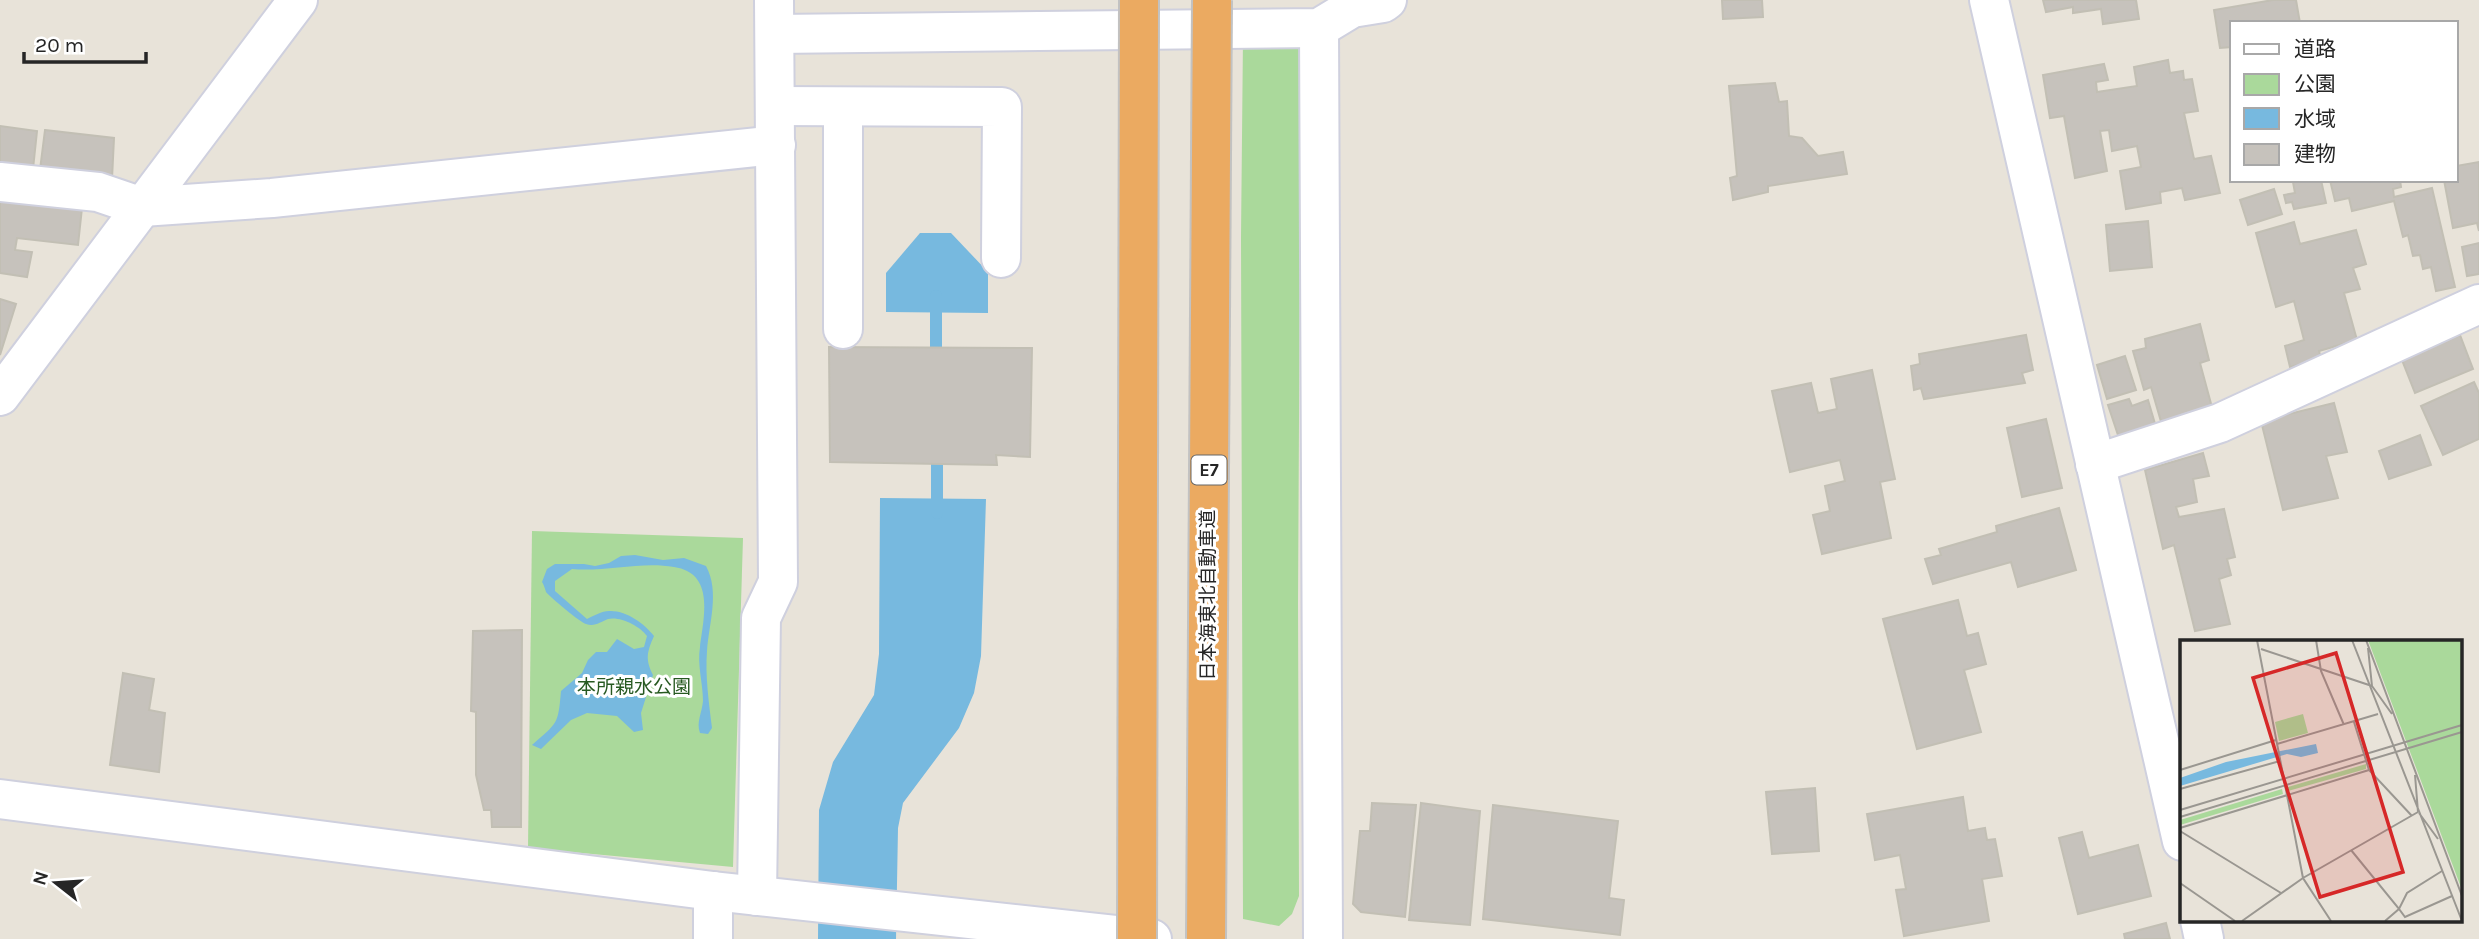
<svg xmlns="http://www.w3.org/2000/svg" width="2479" height="939" font-family="Karla,'Noto Sans JP',sans-serif">
  <style>
    .green { fill: #aad99b }
    .water { fill: #77b9df }
    .lines { fill: none; stroke-linecap: round; stroke-linejoin: round }
    .stream { stroke: #77b9df; stroke-width: 12 }
    .building { fill: #c6c2bc; stroke: #c2bfb4; stroke-width: 2 }
    .minor-casing { stroke: #cfd0de; stroke-width: 42 }
    .minor { stroke: #fff; stroke-width: 38 }
    .highway-bridge-casing { stroke: #c2c2c2; stroke-width: 42; stroke-linecap: butt }
    .highway-bridge { stroke: #ebaa61; stroke-width: 38 }
    .labels { text-anchor: middle; dominant-baseline: central; stroke-width: 6; stroke-linejoin: round; paint-order: stroke }
    .shield { fill: #fff; stroke: #676767; stroke-width: 2 }
    .shield-label { font-size: 18px; font-weight: bold; fill: #262626 }
    .street-label { font-size: 19px; fill: #262626; stroke: #fff }
    .park-label { font-size: 19px; fill: #275921; stroke: #fff }
    .inset-road { fill: none; stroke: #9a9791; stroke-width: 2 }
    .view { fill: #d62828; fill-opacity: 0.15; stroke: #d62828; stroke-width: 3.5 }
    .inset-edge { fill: none; stroke: #262626; stroke-width: 3.5 }
  </style>
  <rect width="100%" height="100%" fill="#e8e3d9"/>
  <g class="green">
    <polygon points="1291,34 1301,51 1298,603 1299,896 1292,914 1279,926 1243,919 1241,237 1243,37"/>
    <polygon points="532,531 743,538 733,867 528,848"/>
  </g>
  <g class="water">
    <polygon points="920,233 951,233 988,272 988,313 886,312 886,273"/>
    <polygon points="880,498 986,499 981,656 974,693 959,728 903,803 898,828 896,939 818,939 819,810 833,762 874,695 879,654"/>
    <path d="M 635,555 L 663,560 L 684,558 L 706,566 C 720,592 709,623 707,651 C 705,676 709,703 712,728 L 708,734 L 700,733 C 696,722 702,713 703,701 C 703,683 697,665 700,647 C 704,617 715,573 674,567 C 642,561 605,572 572,569 L 555,581 L 555,591 L 587,619 C 593,616 602,611 609,611 C 626,610 645,624 654,636 C 647,652 645,659 653,675 L 641,713 L 643,730 L 634,732 L 617,716 L 587,713 L 571,720 L 541,749 L 532,745 C 558,722 558,725 561,691 L 582,673 L 588,660 L 596,652 L 607,652 L 617,639 L 634,649 L 644,647 L 647,636 C 640,626 620,616 608,619 C 600,622 595,627 586,624 C 581,623 550,597 546,592 C 546,591 543,583 542,582 L 547,569 L 555,564 L 584,564 L 595,566 L 609,563 L 621,556 Z"/>
  </g>
  <g class="lines">
    <g class="stream">
      <polyline points="936,296 936,362"/>
      <polyline points="937,450 937,513"/>
    </g>
  </g>
  <g class="building">
    <polygon points="1722,0 1762,0 1763,17 1723,19"/>
    <polygon points="2043,0 2136,0 2139,19 2103,24 2101,9 2073,13 2073,7 2046,12"/>
    <polygon points="2273,0 2296,0 2300,23 2232,23 2232,47 2220,48 2214,10"/>
    <polygon points="2168,60 2170,73 2183,71 2184,80 2192,79 2198,111 2184,113 2194,159 2211,156 2220,193 2185,200 2182,188 2160,192 2161,203 2126,209 2120,171 2141,167 2137,146 2112,151 2109,130 2100,131 2107,171 2075,178 2064,116 2050,118 2043,75 2104,64 2108,80 2096,82 2097,92 2137,86 2134,67"/>
    <polygon points="1775,83 1779,102 1787,101 1789,136 1802,138 1818,156 1843,152 1847,174 1768,186 1768,192 1733,200 1730,178 1737,176 1729,86"/>
    <polygon points="0,126 37,131 33,169 0,165"/>
    <polygon points="45,130 114,138 112,179 40,170"/>
    <polygon points="2479,162 2479,231 2477,223 2453,228 2444,180 2456,180 2456,166"/>
    <polygon points="2304,180 2321,180 2326,203 2294,209 2292,202 2286,203 2284,195 2295,193 2293,182"/>
    <polygon points="2330,180 2400,180 2401,187 2393,189 2394,197 2432,188 2455,287 2436,291 2431,267 2423,269 2420,255 2413,256 2408,235 2403,237 2394,201 2352,211 2349,198 2335,201"/>
    <polygon points="2274,189 2282,214 2248,225 2240,200"/>
    <polygon points="0,199 82,208 78,245 17,238 15,250 32,252 27,277 0,273"/>
    <polygon points="2148,221 2152,267 2110,271 2106,225"/>
    <polygon points="2294,222 2300,244 2356,230 2366,264 2353,268 2360,289 2344,293 2357,340 2319,351 2321,359 2290,367 2285,346 2304,340 2294,301 2276,307 2256,233"/>
    <polygon points="2479,243 2479,274 2467,276 2462,247"/>
    <polygon points="0,299 16,304 0,355"/>
    <polygon points="2200,324 2209,360 2200,363 2213,411 2162,425 2151,387 2144,390 2133,351 2146,348 2145,339"/>
    <polygon points="2026,335 2033,370 2022,373 2025,383 1924,399 1921,388 1914,390 1911,366 1920,364 1919,354"/>
    <polygon points="2460,335 2473,369 2415,393 2402,360"/>
    <polygon points="829,347 1032,348 1030,457 996,455 997,465 830,462"/>
    <polygon points="2125,356 2136,390 2107,399 2097,365"/>
    <polygon points="1872,370 1895,479 1880,482 1891,538 1822,554 1813,515 1830,511 1825,486 1845,481 1840,460 1790,472 1772,391 1811,383 1818,413 1837,409 1831,379"/>
    <polygon points="2474,382 2479,393 2479,439 2443,455 2421,406"/>
    <polygon points="2129,399 2132,406 2148,400 2156,427 2119,438 2108,405"/>
    <polygon points="2334,403 2347,452 2326,456 2338,498 2283,510 2261,421"/>
    <polygon points="2046,419 2062,488 2022,497 2007,428"/>
    <polygon points="2420,435 2431,465 2389,479 2379,451"/>
    <polygon points="2203,453 2209,476 2193,479 2197,502 2176,507 2179,517 2224,509 2235,557 2227,559 2231,575 2219,579 2230,624 2195,631 2174,545 2163,549 2145,470"/>
    <polygon points="2059,508 2076,570 2018,587 2011,562 1933,584 1925,559 1941,555 1939,549 1997,532 1996,526"/>
    <polygon points="1958,600 1967,636 1978,633 1986,664 1964,670 1981,732 1917,749 1883,619"/>
    <polygon points="522,630 521,827 492,827 491,810 484,810 476,775 476,712 471,711 473,631"/>
    <polygon points="123,673 154,679 149,710 165,713 159,772 110,765"/>
    <polygon points="1815,788 1819,851 1772,854 1766,792"/>
    <polygon points="1963,797 1968,831 1985,828 1987,840 1995,839 2002,876 1982,879 1989,921 1904,936 1896,890 1906,889 1900,855 1875,860 1867,814"/>
    <polygon points="1372,803 1416,805 1405,917 1361,912 1353,904 1360,831 1370,831"/>
    <polygon points="1421,803 1480,811 1470,925 1409,920"/>
    <polygon points="1493,805 1618,821 1609,898 1624,900 1620,935 1483,919"/>
    <polygon points="2082,832 2089,858 2138,845 2151,896 2078,914 2059,838"/>
    <polygon points="2166,923 2170,939 2125,939 2124,934"/>
  </g>
  <g class="lines">
    <defs>
      <g id="minor">
        <polyline points="1989,0 2182,841"/>
        <polyline points="1319,28 1323,939"/>
        <polyline points="775,34 1319,28 1352,8 1383,3 1387,0"/>
        <polyline points="775,106 1002,107 1001,258"/>
        <polyline points="843,107 843,329"/>
        <polyline points="0,182 98,192 142,207 272,198 776,145"/>
        <polyline points="0,396 298,0"/>
        <polyline points="2095,464 2220,423 2479,304"/>
        <polyline points="0,799 713,891 1152,939"/>
        <polyline points="713,891 713,939"/>
        <polyline points="757,896 761,618 778,582 774,0"/>
        <polyline points="2200,920 2204,939"/>
      </g>
    </defs>
    <use href="#minor" class="minor-casing"/>
    <use href="#minor" class="minor"/>
    <defs>
      <g id="highway-bridge">
        <polyline points="1137,939 1139,0"/>
        <polyline points="1206,939 1212,0"/>
      </g>
    </defs>
    <use href="#highway-bridge" class="highway-bridge-casing"/>
    <use href="#highway-bridge" class="highway-bridge"/>
  </g>
  <g class="labels">
    <rect class="shield" x="1191.5" y="455.5" width="35" height="29" rx="5"/>
    <g class="shield-label">
      <text x="1209" y="470">E7</text>
    </g>
    <g class="street-label">
      <text transform="translate(1208 595) rotate(-90)">日本海東北自動車道</text>
    </g>
    <g class="park-label">
      <text x="634" y="687">本所親水公園</text>
    </g>
  </g>
  <g transform="translate(2180 640)">
    <rect width="282" height="282" fill="#e8e3d9"/>
    <path d="M 188,0 L 281,0 L 282,250 ZM 123,74 L 128,93 L 99,101 L 95,82 ZM 186,124 L 186,129 L 108,151 L 108,147 ZM 102,149 L 103,154 L 0,185 L 0,180 Z" fill="#aad99b"/>
    <path d="M 136,104 L 138,113 L 121,117 L 107,114 L 0,146 L 0,138 L 46,122 Z" fill="#77b9df"/>
    <path class="inset-road" d="M 77,0 L 123,238 L 151,281M 136,0 L 141,31 L 164,85M 172,0 L 282,281M 186,0 L 282,256M 188,8 L 192,46 L 212,74M 81,9 L 192,46M 174,82 L 189,130 L 232,176M 97,104 L 198,74M 0,130 L 96,100M 235,135 L 238,172M 0,149 L 100,121M 0,170 L 282,85M 239,173 L 258,199M 0,177 L 282,92M 0,188 L 189,130M 0,191 L 101,253M 171,210 L 219,269 L 227,253 L 262,231M 0,243 L 55,281M 62,281 L 123,238 L 238,172M 205,281 L 219,269 L 225,277 L 272,256"/>
    <path class="view" d="M 156,13 L 223,232 L 140,257 L 73,38 Z"/>
    <rect width="282" height="282" class="inset-edge"/>
  </g>
  <rect x="2230" y="21" width="228" height="161" fill="#ffffff" stroke="#a8a8a8" stroke-width="2"/>
  <rect x="2244" y="44" width="35" height="10" fill="#ffffff" stroke="#a8a8a8" stroke-width="2"/>
  <text x="2294" y="56" font-size="21" fill="#262626">道路</text>
  <rect x="2244" y="74" width="35" height="21" fill="#aad99b" stroke="#a8a8a8" stroke-width="2"/>
  <text x="2294" y="91" font-size="21" fill="#262626">公園</text>
  <rect x="2244" y="108" width="35" height="21" fill="#77b9df" stroke="#a8a8a8" stroke-width="2"/>
  <text x="2294" y="126" font-size="21" fill="#262626">水域</text>
  <rect x="2244" y="144" width="35" height="21" fill="#c6c2bc" stroke="#a8a8a8" stroke-width="2"/>
  <text x="2294" y="161" font-size="21" fill="#262626">建物</text>
  <g transform="translate(56 883) rotate(287)" stroke="#ffffff" stroke-width="5" paint-order="stroke">
  <path d="M0-5L12 26L0 18L-12 26Z" fill="#262626"/>
  <text y="-10" font-size="19" font-weight="bold" text-anchor="middle" fill="#262626">N</text>
  </g>
  <path d="M24 52v10h122v-10" fill="none" stroke="#262626" stroke-width="3.5"/>
  <text x="35" y="52" font-size="21" fill="#262626" stroke="#ffffff" stroke-width="5" paint-order="stroke">20 m</text>
</svg>
